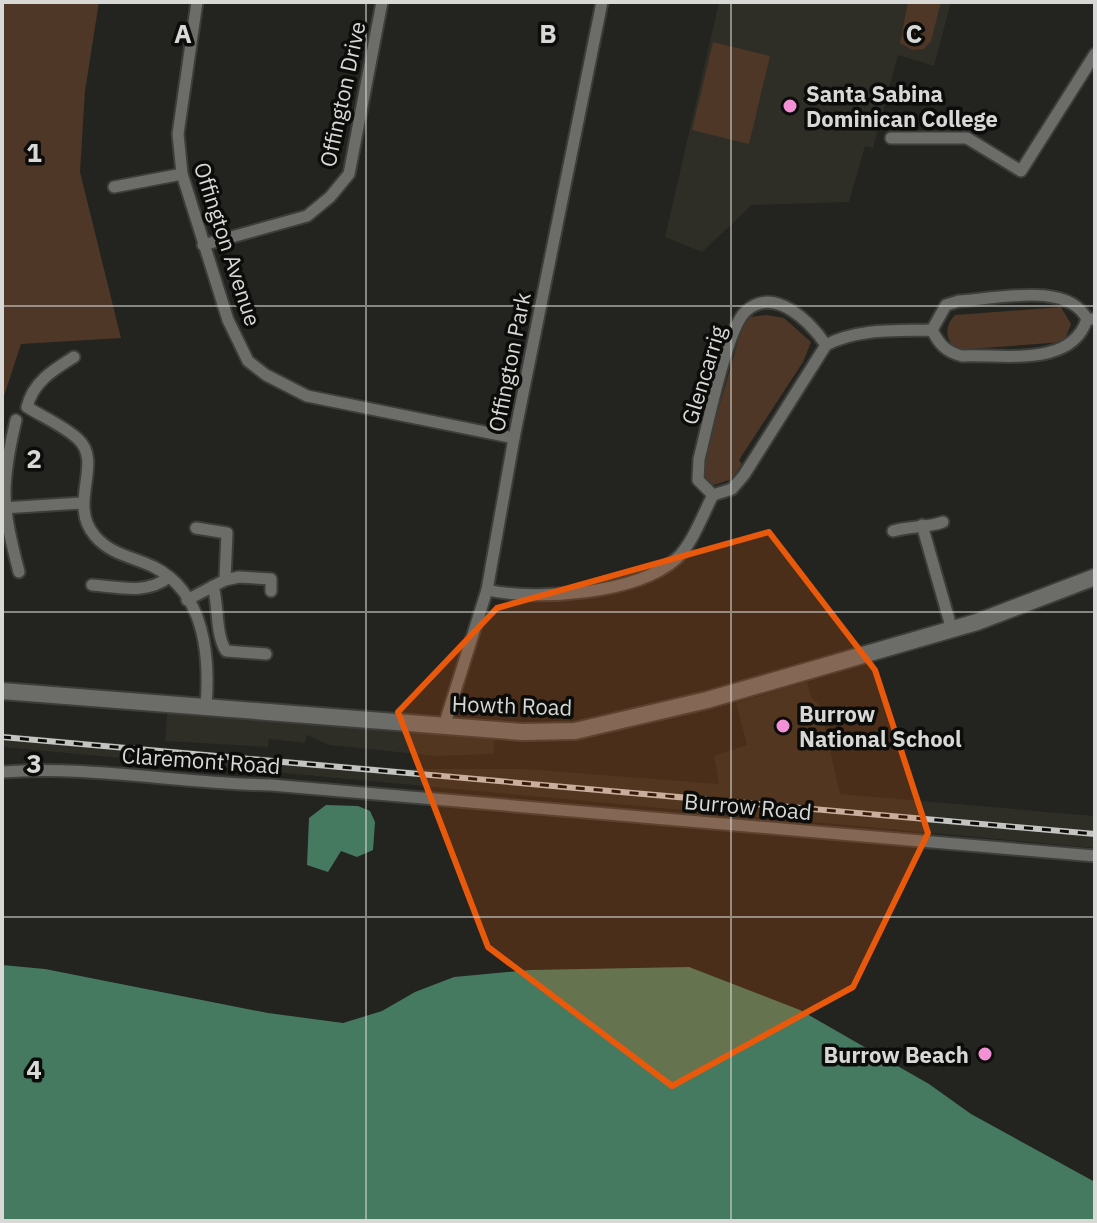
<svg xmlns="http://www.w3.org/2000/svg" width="1097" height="1223" font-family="'IBM Plex Sans',sans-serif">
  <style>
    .built { fill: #2e2e26 }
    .green { fill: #4e3726 }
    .water { fill: #457a61 }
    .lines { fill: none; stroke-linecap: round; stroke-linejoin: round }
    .street-casing { stroke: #3d3d3a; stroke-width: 15 }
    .secondary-casing { stroke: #3d3d3a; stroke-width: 20 }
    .street { stroke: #6c6c68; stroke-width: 11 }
    .secondary { stroke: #6c6c68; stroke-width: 16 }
    .rail-casing { stroke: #c4c4c2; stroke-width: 6 }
    .rail { stroke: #0c0c0b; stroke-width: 3; stroke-dasharray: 9; stroke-linecap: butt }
    .marked { fill: #e8590c; fill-opacity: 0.2; stroke: #e8590c; stroke-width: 6; stroke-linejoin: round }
    .grid { fill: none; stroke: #d8d8d6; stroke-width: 2; stroke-opacity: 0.55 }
    .poi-dot { fill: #f391d6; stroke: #0c0c0b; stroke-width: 3 }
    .labels { text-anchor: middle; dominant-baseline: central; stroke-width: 7; stroke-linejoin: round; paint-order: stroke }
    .poi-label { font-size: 22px; font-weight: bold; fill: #d8d8d6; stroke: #0c0c0b; text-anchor: start }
    .street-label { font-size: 22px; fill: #d8d8d6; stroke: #0c0c0b }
    .grid-label { font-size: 26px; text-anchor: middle; font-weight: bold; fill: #d8d8d6; stroke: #0c0c0b; stroke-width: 7; stroke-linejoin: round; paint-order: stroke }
  </style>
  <rect width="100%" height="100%" fill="#23231f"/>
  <g class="built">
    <polygon points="719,2 951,2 934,66 898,55 873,148 865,146 849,202 752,205 702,252 665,237"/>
    <polygon points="807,682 811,697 820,706 840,794 1095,816 1095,848 2,747 2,733 406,769 524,769 719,784 714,756 747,745 736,703"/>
    <polygon points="167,713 495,739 493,754 436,756 329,745 307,735 305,743 269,739 268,747 165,741"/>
  </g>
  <g class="green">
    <polygon points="2,2 99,2 85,91 80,172 121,338 21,344 2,402"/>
    <polygon points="908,2 941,2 931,41 924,49 912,50 900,43"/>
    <polygon points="713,42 770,56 749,144 692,130"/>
    <path d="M 1061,307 L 1071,324 L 1064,342 L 957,350 C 945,340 944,326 955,315 Z"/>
    <polygon points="767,315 784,318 811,342 803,362 739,460 742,464 732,479 714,485 703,478 701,470 742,327 750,317"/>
  </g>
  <g class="water">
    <polygon points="326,805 358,806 370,811 375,822 373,850 357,857 341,851 328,872 307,865 309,818"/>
    <polygon points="2,965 45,969 268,1013 343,1023 382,1011 415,992 454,977 530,970 689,967 800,1010 929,1084 971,1114 1095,1182 1095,1221 2,1221"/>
  </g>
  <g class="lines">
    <defs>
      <g id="street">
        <polyline points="197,2 178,134 182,174 228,320 248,361 266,375 307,396 514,438"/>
        <polyline points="891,138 967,138 1021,171 1095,54"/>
        <polyline points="114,187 182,174"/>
        <polyline points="203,245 307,216 330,197 349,174 382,2"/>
        <path d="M 1087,319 C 1067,281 997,299 959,301 L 946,305 L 932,330 C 939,344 946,352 962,356 C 1003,354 1072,368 1087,319 L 1095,319"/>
        <path d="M 74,357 C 53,370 33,382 27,407 C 43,417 64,426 78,439 C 104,463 67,504 95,536 C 111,555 134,557 154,567 C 205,593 210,657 206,706"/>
        <path d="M 16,420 C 0,486 2,507 19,572"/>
        <path d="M 713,495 L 698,480 L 699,459 C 707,429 726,331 745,312 C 774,284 811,323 826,345"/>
        <polyline points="3,508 81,503"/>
        <polyline points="922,525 952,630"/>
        <path d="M 893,531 C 911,526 926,528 943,522"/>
        <polyline points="225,580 239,577 271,579 271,591"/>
        <path d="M 92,585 C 119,587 146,595 169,577"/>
        <path d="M 213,586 C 219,607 215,633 226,651 L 266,654"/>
        <path d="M 487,590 C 537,601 636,594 676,559 C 692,545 703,514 713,495 L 732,489 L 744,475 L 826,345 C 857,328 897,331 932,330"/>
        <polyline points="187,600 225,580 227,533 196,528"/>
        <polyline points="444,726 487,590 514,438 602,2"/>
        <path d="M 2,772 C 92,765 181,784 271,785 L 1095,856"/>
      </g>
      <polyline id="secondary" points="2,691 522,732 575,731 707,700 977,622 1095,577"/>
    </defs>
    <use href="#street" class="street-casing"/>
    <use href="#secondary" class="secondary-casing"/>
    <use href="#street" class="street"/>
    <use href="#secondary" class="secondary"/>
    <defs>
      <polyline id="rail" points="2,737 1095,834"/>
    </defs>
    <use href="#rail" class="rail-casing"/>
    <use href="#rail" class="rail"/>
  </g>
  <path class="marked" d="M 769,532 L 875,670 L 928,833 L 853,987 L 672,1086 L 488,947 L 398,712 L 497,608 Z"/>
  <path class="grid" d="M 366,2 L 366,1221M 731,2 L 731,1221M 2,306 L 1095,306M 2,612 L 1095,612M 2,917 L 1095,917"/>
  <g class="poi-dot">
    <circle cx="790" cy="106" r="8"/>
    <circle cx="783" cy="726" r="8"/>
    <circle cx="985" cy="1054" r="8"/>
  </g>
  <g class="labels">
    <g class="poi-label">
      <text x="806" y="93">Santa Sabina<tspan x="806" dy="25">Dominican College</tspan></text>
      <text x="799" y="713">Burrow<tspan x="799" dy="25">National School</tspan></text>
      <text x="969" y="1054" text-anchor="end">Burrow Beach</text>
    </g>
    <g class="street-label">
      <text transform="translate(342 94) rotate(-78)">Offington Drive</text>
      <text transform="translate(228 244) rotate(72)">Offington Avenue</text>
      <text transform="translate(509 362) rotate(-79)">Offington Park</text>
      <text transform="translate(703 375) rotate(-73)">Glencarrig</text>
      <text transform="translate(512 705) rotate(2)">Howth Road</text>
      <text transform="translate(201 760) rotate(4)">Claremont Road</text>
      <text transform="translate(748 806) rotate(5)">Burrow Road</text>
    </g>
  </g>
  <g class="grid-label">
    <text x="183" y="43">A</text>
    <text x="548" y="43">B</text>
    <text x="914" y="43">C</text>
    <text x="34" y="162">1</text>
    <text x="34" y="468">2</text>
    <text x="34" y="773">3</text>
    <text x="34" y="1079">4</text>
  </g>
  <rect width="1097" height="1223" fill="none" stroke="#d8d8d6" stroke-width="8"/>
</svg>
